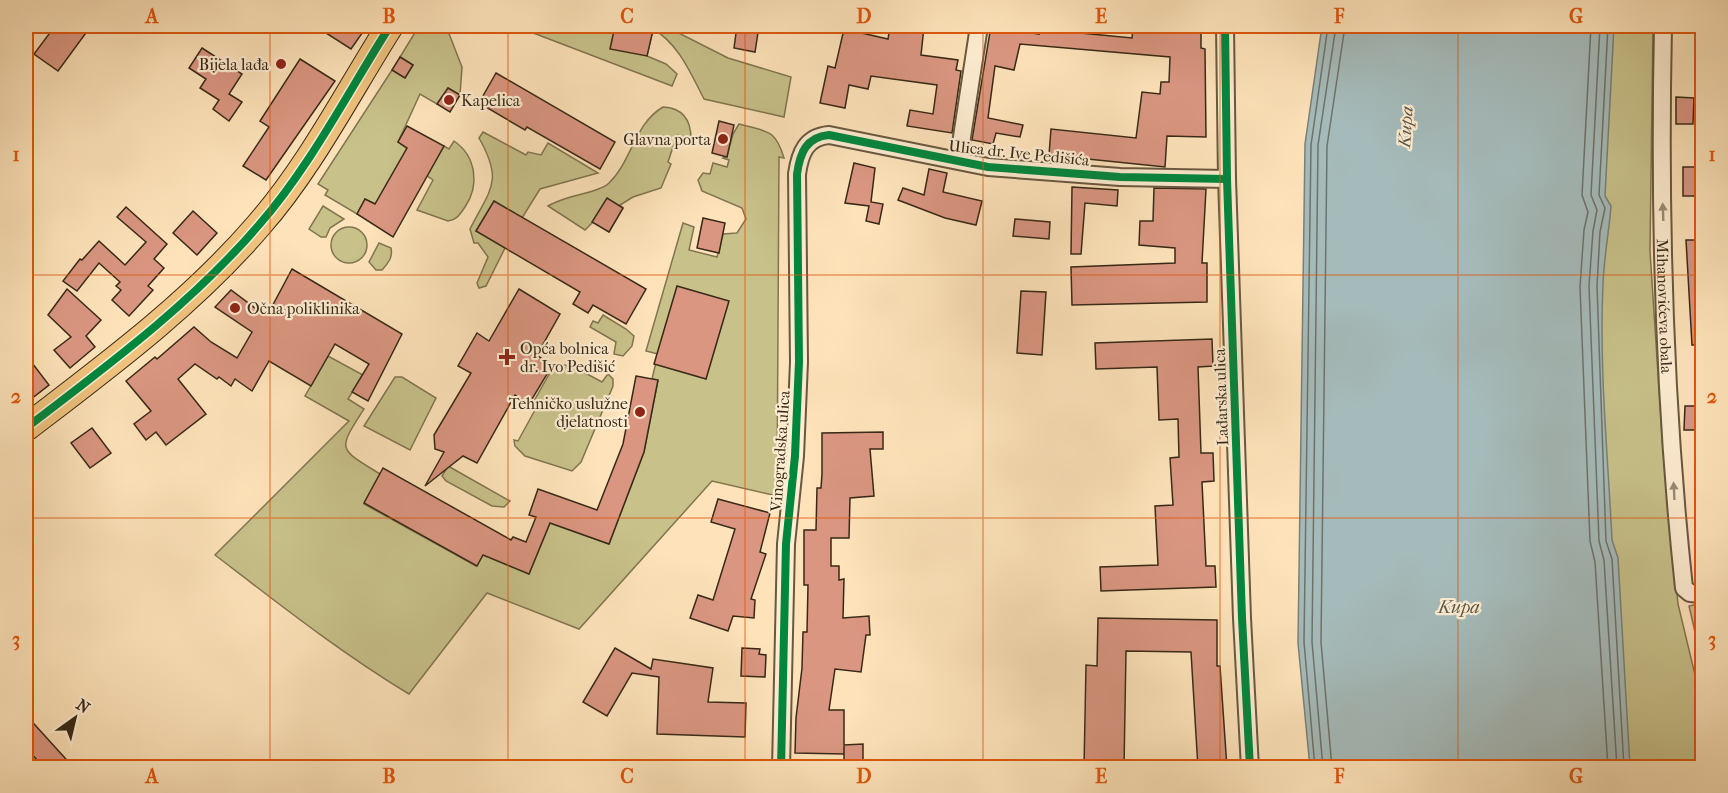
<svg xmlns="http://www.w3.org/2000/svg" width="1728" height="793" font-family="'IM FELL French Canon',serif">
  <style>
    .green { fill: #c8c18a; stroke: #807550; stroke-width: 1.5 }
    .water { fill: #a5bbbb; stroke: #798179; stroke-width: 1.5 }
    .lines { fill: none; stroke-linecap: round; stroke-linejoin: round }
    .shore { stroke: #6e7269; stroke-width: 1.5 }
    .building { fill: #da9681; stroke: #372917; stroke-width: 1.5 }
    .street-casing { stroke: #695840; stroke-width: 20 }
    .primary-casing { stroke: #372917; stroke-width: 28 }
    .street { stroke: #feedd2; stroke-width: 16 }
    .primary { stroke: #efc27d; stroke-width: 26 }
    .cycleway-casing { stroke: #feedd2; stroke-width: 11 }
    .cycleway { stroke: #00873e; stroke-width: 8 }
    .oneway { fill: #9a8b74 }
    .grid { fill: none; stroke: #df570d; stroke-width: 1.5; stroke-opacity: 0.55 }
    .poi-dot { fill: #8f2418; stroke: #feedd2; stroke-width: 2 }
    .labels { text-anchor: middle; dominant-baseline: central; stroke-width: 4.5; stroke-linejoin: round; paint-order: stroke }
    .poi-label { font-size: 16px; fill: #372917; stroke: #feedd2; text-anchor: end }
    .street-label { font-size: 16px; fill: #372917; stroke: #feedd2 }
    .water-label { font-size: 18px; font-style: italic; fill: #585548; stroke: #feedd2 }
    .neatline { fill: none; stroke: #df570d; stroke-width: 2 }
    .grid-label { font-size: 20px; text-anchor: middle; font-weight: bold; fill: #df570d }
  </style>
  <rect width="100%" height="100%" fill="#fee3ba"/>
  <filter id="stains"><feTurbulence type="fractalNoise" baseFrequency=".00333" numOctaves="4"/><feColorMatrix values="0 0 0 0 .2 0 0 0 0 .09 0 0 0 0 .02 0 0 0 .5 -.17"/></filter>
  <radialGradient id="worn" r=".72"><stop offset=".6" stop-color="#630" stop-opacity="0"/><stop offset="1" stop-color="#630" stop-opacity=".3"/></radialGradient>
  <g class="green">
    <polygon points="419,26 446,26 462,67 460,95 448,88 437,104 420,94 398,142 413,153 381,207 365,199 357,214 325,195 328,190 318,184 392,70 405,78 413,65 400,57"/>
    <path d="M 515,26 L 665,26 L 728,58 L 791,77 L 784,117 L 704,99 C 691,74 679,44 653,29 L 647,56 L 666,64 L 677,74 L 672,86 Z"/>
    <polygon points="1495,26 1653,26 1650,251 1663,451 1678,604 1702,704 1702,767 1505,767"/>
    <path d="M 663,107 C 683,108 691,120 691,139 L 677,135 L 668,162 L 671,164 L 661,188 L 633,197 L 620,205 L 623,208 L 609,232 L 593,222 L 585,230 L 548,206 C 565,195 599,193 609,183 C 632,161 634,124 663,107 Z"/>
    <path d="M 739,124 C 767,132 775,128 784,158 L 779,157 L 777,496 L 712,481 L 579,629 L 487,593 L 409,694 C 341,653 279,604 215,555 L 349,421 L 305,396 L 328,356 L 363,375 L 348,399 L 364,409 C 337,451 338,448 380,474 L 364,504 L 476,566 L 484,552 L 529,574 L 550,523 L 609,544 L 644,452 L 658,380 L 652,379 L 658,354 L 646,351 L 683,223 L 694,227 L 689,250 L 717,257 L 723,234 L 737,233 L 746,219 L 742,208 L 702,191 L 698,180 L 703,173 L 710,174 L 713,163 L 727,167 L 729,160 L 723,158 L 727,156 L 733,134 Z"/>
    <path d="M 483,132 L 526,155 L 528,152 L 541,155 L 548,143 L 598,173 L 540,189 L 522,218 L 494,201 L 476,231 L 505,248 L 486,286 L 479,288 L 477,283 L 488,257 L 478,243 L 474,243 L 470,229 C 490,189 504,182 479,138 Z"/>
    <path d="M 454,141 C 476,156 480,185 465,207 C 460,214 457,220 448,221 L 417,210 L 433,180 L 426,175 L 444,146 L 449,149 Z"/>
    <polygon points="323,206 344,219 330,228 326,237 321,237 309,229"/>
    <circle cx="349" cy="245" r="18"/>
    <path d="M 379,243 L 391,248 C 393,258 388,263 382,270 L 376,270 L 369,262 Z"/>
    <polygon points="603,315 626,329 634,336 632,346 623,356 614,354 616,342 590,327 593,321 598,323"/>
    <polygon points="555,364 572,366 602,382 608,374 613,379 613,386 581,462 572,471 525,456 515,446 514,440 518,441 535,410 531,406"/>
    <polygon points="395,377 402,377 436,398 410,450 364,426"/>
    <polygon points="448,466 510,501 504,507 492,506 446,481 442,476"/>
    <polygon points="1702,603 1702,662 1689,606"/>
  </g>
  <path class="water" d="M 1322,26 L 1614,26 L 1605,196 L 1611,206 C 1609,232 1604,257 1603,284 C 1599,369 1608,456 1612,540 L 1618,558 L 1630,767 L 1310,767 L 1298,643 L 1305,144 Z"/>
  <g class="lines">
    <g class="shore">
      <polyline points="1591,26 1582,195 1588,212 1584,230 1580,287 1590,541 1595,562 1608,768"/>
      <polyline points="1600,26 1591,195 1597,210 1593,231 1589,286 1599,541 1604,560 1617,768"/>
      <polyline points="1608,26 1599,195 1605,208 1600,232 1597,286 1606,541 1612,559 1624,768"/>
      <polyline points="1315,768 1304,642 1311,145 1328,26"/>
      <polyline points="1323,768 1312,642 1318,145 1336,26"/>
      <polyline points="1332,768 1321,642 1327,146 1345,26"/>
    </g>
  </g>
  <g class="building">
    <polygon points="55,26 91,26 58,71 34,54"/>
    <polygon points="315,26 367,26 351,49"/>
    <polygon points="615,26 654,26 647,56 610,49"/>
    <polygon points="737,26 759,26 755,52 734,48"/>
    <polygon points="890,26 924,27 921,55 958,60 956,70 961,71 952,133 907,126 910,110 933,114 937,85 871,76 868,89 849,85 845,108 820,103 828,66 835,68 844,29 888,39"/>
    <polygon points="991,26 1039,34 1039,30 1065,32 1066,26 1082,26 1081,33 1132,38 1133,26 1201,26 1201,48 1205,49 1206,137 1167,136 1165,167 1049,155 1051,129 1136,138 1142,92 1160,94 1161,82 1169,82 1170,57 1020,44 1014,70 995,66 988,118 1023,125 1020,137 996,133 993,144 972,140"/>
    <polygon points="202,48 242,74 229,94 242,102 229,121 213,109 219,100 200,88 206,79 189,68"/>
    <polygon points="400,57 413,65 405,78 392,70"/>
    <polygon points="300,59 335,81 266,180 243,166 269,127 260,121"/>
    <polygon points="496,73 615,142 600,169 527,127 525,130 479,103"/>
    <polygon points="448,88 460,95 450,112 437,104"/>
    <polygon points="1676,97 1694,98 1693,124 1676,124"/>
    <polygon points="719,121 734,125 727,157 712,153"/>
    <polygon points="407,126 444,146 393,237 357,214 365,199 375,204 407,148 398,142"/>
    <polygon points="854,163 875,168 871,202 883,204 879,224 866,221 869,206 845,203"/>
    <rect x="1683" y="167" width="19" height="29"/>
    <polygon points="929,169 947,173 943,192 982,201 976,225 945,218 898,200 903,188 924,195"/>
    <polygon points="1072,187 1118,190 1117,206 1085,203 1081,254 1071,254"/>
    <polygon points="1154,188 1206,189 1202,263 1207,263 1207,302 1072,305 1071,267 1175,263 1175,248 1139,245 1140,221 1153,221"/>
    <polygon points="607,198 623,208 609,232 592,222"/>
    <polygon points="494,201 646,289 626,324 593,305 588,313 573,304 580,292 476,231"/>
    <polygon points="126,207 167,244 154,259 164,268 148,286 153,290 129,316 112,300 121,290 116,286 120,282 99,263 77,291 63,281 80,259 82,260 99,241 125,265 146,242 117,217"/>
    <polygon points="193,211 217,233 197,255 173,233"/>
    <polygon points="703,218 725,223 719,253 697,248"/>
    <polygon points="1015,219 1050,222 1049,239 1013,236"/>
    <polygon points="1686,240 1702,240 1702,345 1692,345"/>
    <polygon points="292,269 402,334 368,401 352,392 369,364 335,344 311,386 269,361 252,391 235,379 231,386 219,377 217,379 195,364 178,379 206,414 166,445 156,432 146,440 134,424 151,411 126,381 155,357 157,359 194,327 211,342 237,358 252,332 215,307 231,290 263,314 268,314"/>
    <polygon points="677,286 729,301 706,379 654,364"/>
    <polygon points="67,289 101,320 86,336 95,347 70,368 54,350 71,337 48,315"/>
    <polygon points="519,289 560,314 537,355 552,366 529,404 515,395 477,463 463,456 425,486 444,452 435,449 434,435 471,373 458,366 477,333 489,341"/>
    <polygon points="1021,291 1046,292 1042,355 1017,353"/>
    <polygon points="1212,339 1213,366 1198,367 1201,453 1213,453 1214,481 1202,482 1206,566 1215,566 1216,587 1101,591 1100,567 1158,565 1155,506 1173,505 1170,458 1179,457 1178,419 1159,420 1157,367 1096,369 1095,343"/>
    <polygon points="26,355 49,385 26,403"/>
    <polygon points="636,376 658,380 644,452 609,544 550,523 529,574 483,555 477,566 364,503 383,468 511,540 513,537 526,542 536,517 529,515 538,489 597,510 623,444"/>
    <polygon points="1685,406 1702,406 1702,430 1684,430"/>
    <polygon points="92,428 111,453 90,468 71,443"/>
    <polygon points="883,432 883,449 870,449 874,496 850,498 849,538 831,538 831,566 839,566 839,580 844,579 843,618 869,616 870,635 866,635 861,672 835,669 829,710 844,710 844,745 863,744 863,761 844,761 844,746 844,754 795,753 796,718 802,668 803,632 807,632 808,585 804,585 804,530 816,530 817,488 821,488 822,474 822,433"/>
    <polygon points="718,499 770,513 760,552 766,554 751,599 755,600 754,618 733,616 728,631 690,618 698,595 713,600 735,529 711,522"/>
    <polygon points="1098,618 1217,620 1217,666 1220,666 1227,768 1198,768 1191,652 1126,651 1124,768 1084,768 1086,665 1097,666"/>
    <polygon points="615,648 651,669 653,659 713,668 708,702 746,703 745,737 657,734 659,677 632,673 607,716 583,702"/>
    <polygon points="742,648 760,649 759,654 766,655 765,677 741,676"/>
    <polygon points="26,715 74,768 28,768 37,760 26,748"/>
  </g>
  <g class="lines">
    <defs>
      <g id="street">
        <polyline points="1225,26 1227,179 1242,618 1250,768"/>
        <path id="s1" d="M 1663,26 C 1659,212 1664,402 1684,588 L 1690,593 L 1702,594"/>
        <polyline points="960,150 979,26"/>
        <path d="M 781,768 L 786,544 L 795,456 L 799,362 L 797,174 C 800,153 806,137 829,135 L 988,167 L 1120,177 L 1227,179"/>
      </g>
      <path id="primary" d="M 26,428 C 107,366 191,304 258,226 C 310,167 348,92 390,26"/>
    </defs>
    <use href="#street" class="street-casing"/>
    <use href="#primary" class="primary-casing"/>
    <use href="#street" class="street"/>
    <use href="#primary" class="primary"/>
    <defs>
      <g id="cycleway">
        <polyline points="1225,26 1227,179 1242,618 1250,768"/>
        <path d="M 26,428 C 107,366 191,304 258,226 C 310,167 348,92 390,26"/>
        <path d="M 781,768 L 786,544 L 795,456 L 799,362 L 797,174 C 800,153 806,137 829,135 L 988,167 L 1120,177 L 1227,179"/>
      </g>
    </defs>
    <use href="#cycleway" class="cycleway-casing"/>
    <use href="#cycleway" class="cycleway"/>
  </g>
  <defs><path id="oneway-solid" d="M-6-.8H1V-3.2L6.5 0L1 3.2V.8H-6Z" transform="scale(1.5)"/></defs>
  <g class="oneway">
    <use href="#oneway-solid" transform="translate(1663 212) rotate(-92)"/>
    <use href="#oneway-solid" transform="translate(1674 491) rotate(-93)"/>
  </g>
  <path class="grid" d="M 270,26 L 270,768M 508,26 L 508,768M 745,26 L 745,768M 983,26 L 983,768M 1220,26 L 1220,768M 1458,26 L 1458,768M 26,275 L 1702,275M 26,518 L 1702,518"/>
  <g class="poi-dot">
    <circle cx="281" cy="64" r="6"/>
    <circle cx="449" cy="100" r="6"/>
    <circle cx="723" cy="139" r="6"/>
    <circle cx="235" cy="308" r="6"/>
    <path d="M504 348h6v6h6v6h-6v6h-6v-6h-6v-6h6z"/>
    <circle cx="640" cy="412" r="6"/>
  </g>
  <g class="labels">
    <g class="poi-label">
      <text x="269" y="64">Bijela lađa</text>
      <text x="461" y="100" text-anchor="start">Kapelica</text>
      <text x="711" y="139">Glavna porta</text>
      <text x="247" y="308" text-anchor="start">Očna poliklinika</text>
      <text x="520" y="348" text-anchor="start">Opća bolnica<tspan x="520" dy="18">dr. Ivo Pedišić</tspan></text>
      <text x="628" y="403">Tehničko uslužne<tspan x="628" dy="18">djelatnosti</tspan></text>
    </g>
    <g class="street-label">
      <text transform="translate(1019 153) rotate(6)">Ulica dr. Ive Pedišića</text>
      <text stroke="none"><textPath href="#s1" startOffset="280">Mihanovićeva obala</textPath></text>
      <text transform="translate(1221 397) rotate(-92)">Lađarska ulica</text>
      <text transform="translate(780 451) rotate(-86)">Vinogradska ulica</text>
    </g>
    <g class="water-label">
      <text transform="translate(1406 127) rotate(-86)">Kupa</text>
      <text x="1459" y="607">Kupa</text>
    </g>
  </g>
  <rect width="1728" height="793" fill="none" stroke="#fee3ba" stroke-width="66"/>
  <g transform="translate(75 718) rotate(34)" stroke="#feedd2" stroke-width="4.5" paint-order="stroke">
  <path d="M0-4.5L10 22L0 15L-10 22Z" fill="#372917"/>
  <text y="-9" font-size="16" font-weight="bold" text-anchor="middle" fill="#372917">N</text>
  </g>
  <rect x="33" y="33" width="1662" height="727" class="neatline"/>
  <g class="grid-label">
    <text x="152" y="23">A</text>
    <text x="389" y="23">B</text>
    <text x="627" y="23">C</text>
    <text x="864" y="23">D</text>
    <text x="1101" y="23">E</text>
    <text x="1339" y="23">F</text>
    <text x="1576" y="23">G</text>
    <text x="16" y="161">1</text>
    <text x="1712" y="161">1</text>
    <text x="16" y="403">2</text>
    <text x="1712" y="403">2</text>
    <text x="16" y="646">3</text>
    <text x="1712" y="646">3</text>
    <text x="152" y="783">A</text>
    <text x="389" y="783">B</text>
    <text x="627" y="783">C</text>
    <text x="864" y="783">D</text>
    <text x="1101" y="783">E</text>
    <text x="1339" y="783">F</text>
    <text x="1576" y="783">G</text>
  </g>
  <rect width="100%" height="100%" filter="url(#stains)"/>
  <rect width="100%" height="100%" fill="url(#worn)"/>
</svg>
